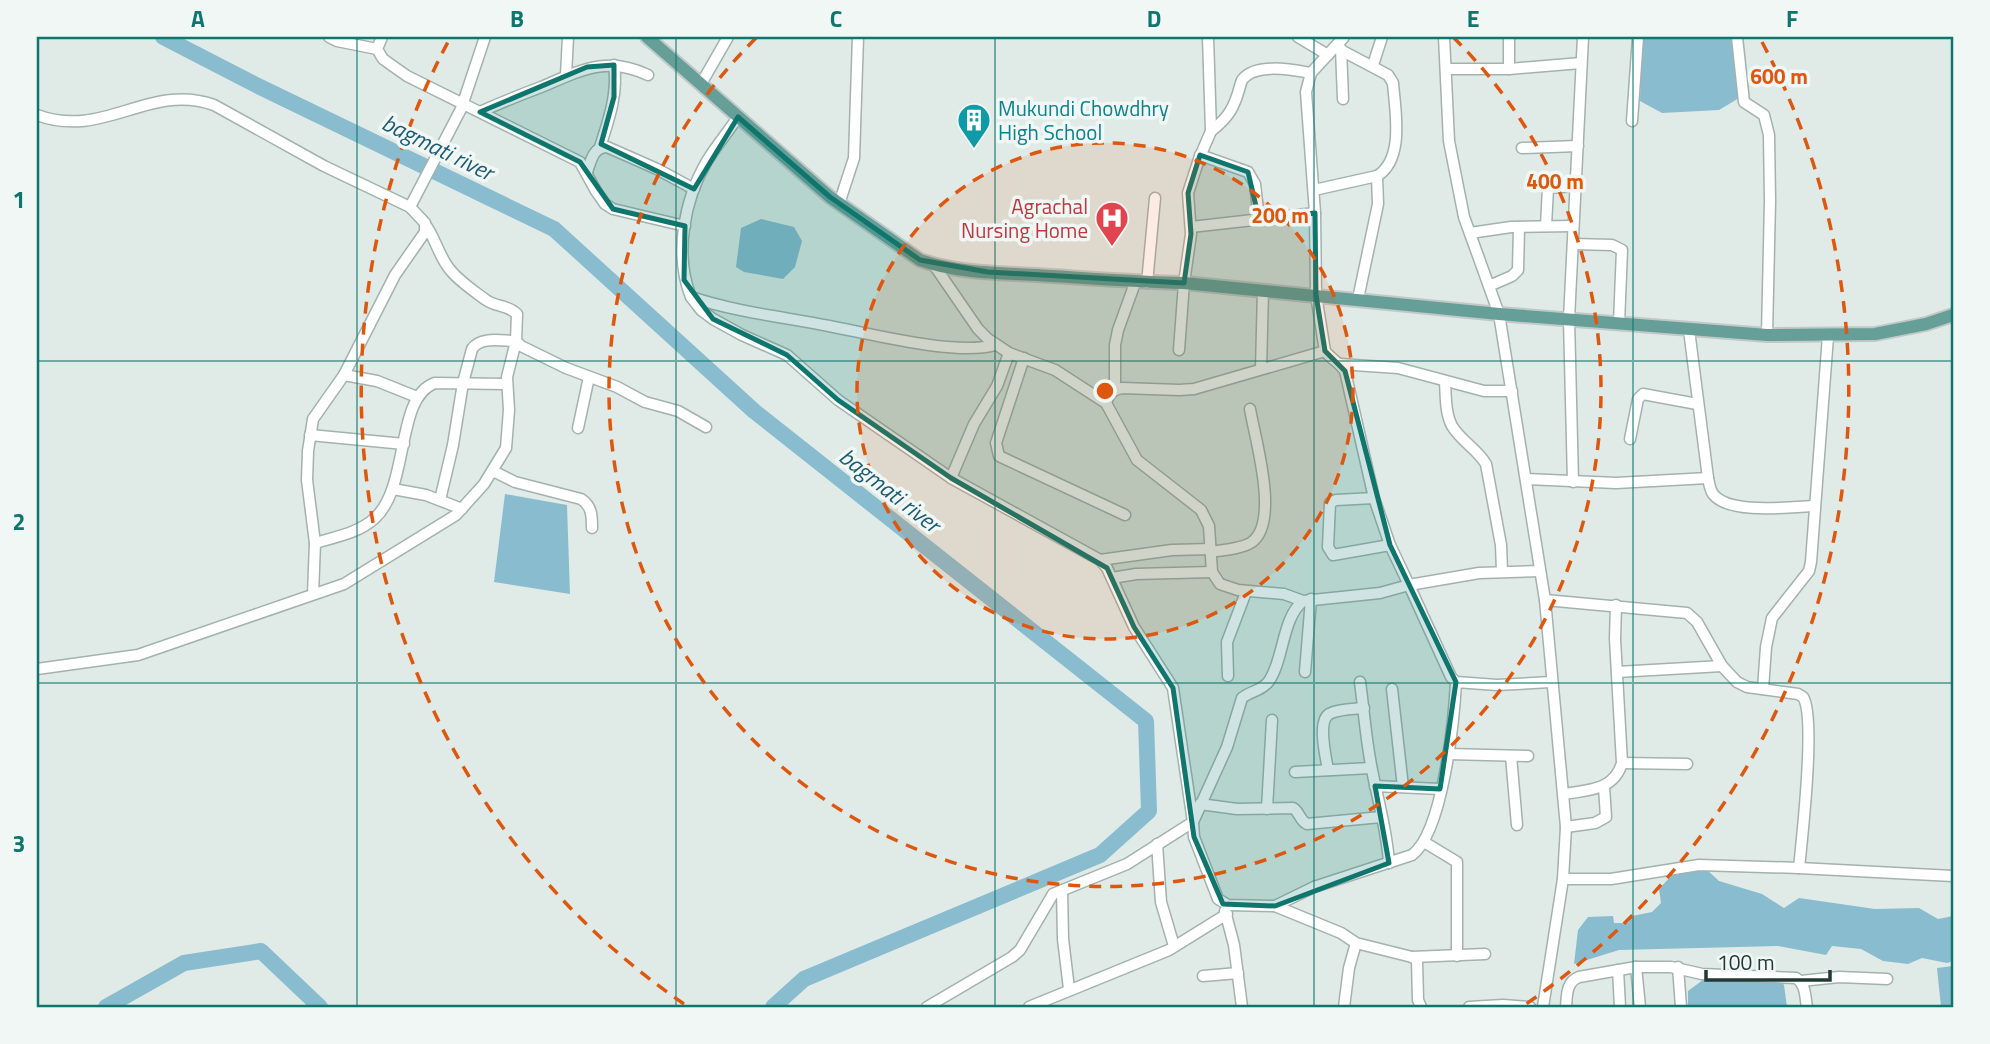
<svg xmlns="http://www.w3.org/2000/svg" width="1990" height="1044" font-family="'Titillium Web',sans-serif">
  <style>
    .water { fill: #89bccf }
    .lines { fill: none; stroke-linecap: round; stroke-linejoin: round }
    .river { stroke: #89bccf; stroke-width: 16 }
    .minor-casing { stroke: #a3b2ae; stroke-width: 13 }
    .major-casing { stroke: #c1c8c7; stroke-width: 16 }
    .minor { stroke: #fff; stroke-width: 10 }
    .major { stroke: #659f97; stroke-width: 12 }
    .marked { fill: #0f766e; fill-opacity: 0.2; stroke: #0f766e; stroke-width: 5; stroke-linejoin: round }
    .grid { fill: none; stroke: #0f766e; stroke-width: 2; stroke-opacity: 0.55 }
    .ring { fill: none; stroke: #de570e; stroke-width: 3.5; stroke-dasharray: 12 9 }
    .labels { text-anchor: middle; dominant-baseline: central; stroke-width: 7; stroke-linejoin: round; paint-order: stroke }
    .culture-label { font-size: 21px; fill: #0d838f; stroke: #f0f7f4; text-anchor: start }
    .health-label { font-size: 21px; fill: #be3a42; stroke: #f0f7f4; text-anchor: end }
    .water-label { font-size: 23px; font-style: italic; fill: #1d5c74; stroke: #f0f7f4 }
    .centre { fill: #de570e; stroke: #f0f7f4; stroke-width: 3.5 }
    .ring-label { font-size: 21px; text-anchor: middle; font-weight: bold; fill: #de570e; stroke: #f0f7f4; stroke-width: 7; stroke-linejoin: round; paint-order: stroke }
    .neatline { fill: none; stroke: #0f766e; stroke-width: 2.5 }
    .grid-label { font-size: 23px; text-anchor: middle; font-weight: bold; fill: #0f766e }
  </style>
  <rect width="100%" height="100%" fill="#e0ebe7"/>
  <g class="water">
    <polygon points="1642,37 1732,37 1739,98 1719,110 1662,113 1640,101"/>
    <polygon points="761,219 794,227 802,241 795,267 783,279 744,272 736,267 741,228"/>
    <polygon points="505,494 567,505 570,594 494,582"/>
    <polygon points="1706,869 1719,881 1762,894 1784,908 1799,898 1875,909 1919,908 1938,919 1953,916 1953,961 1947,963 1922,958 1908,964 1883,961 1861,949 1832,946 1826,955 1778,946 1619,950 1574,964 1578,930 1588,917 1613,916 1614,923 1628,923 1632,916 1652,912 1661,903 1659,889 1674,873"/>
    <polygon points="1953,966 1953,1007 1941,1007 1937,968"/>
    <polygon points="1707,977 1780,980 1784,985 1787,1007 1688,1007 1688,991"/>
  </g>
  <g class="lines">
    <g class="river">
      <polyline points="163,37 258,86 554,229 754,411 1146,721 1149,811 1100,855 804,979 773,1007"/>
      <polyline points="106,1007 184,963 261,951 320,1007"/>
    </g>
    <defs>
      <g id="minor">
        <polyline points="329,37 337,41 377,49"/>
        <polyline points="382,37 377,49 383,59 407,76 580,162 596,191 605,204 613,209 685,226"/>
        <polyline points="1298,37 1328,55"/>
        <path d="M 1344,37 L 1311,73 L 1306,92 L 1315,213 L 1316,295 L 1325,351 C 1331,359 1339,362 1345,371 L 1374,498 L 1390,545 L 1409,585 L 1479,573 L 1540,571"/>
        <polyline points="1444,37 1449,141 1464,217 1499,314 1545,600 1566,827 1563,879 1543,1007"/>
        <polyline points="1509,37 1509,69"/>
        <polyline points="1737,37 1744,102 1764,115 1769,135 1770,201 1767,335"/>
        <polyline points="1341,49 1343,99"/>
        <polyline points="1373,65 1382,37"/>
        <polyline points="1446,69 1509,69 1581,63"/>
        <polyline points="566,75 568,37"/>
        <polyline points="701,84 728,37"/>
        <path d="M 480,112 C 500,103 520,95 541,87 C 580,71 606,55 648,75"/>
        <path d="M 37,115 C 104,140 149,82 214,105 L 324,166 L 410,207 L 425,223 L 425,232 L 395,275 L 344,375 L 313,419 L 308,451 L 307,480 L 315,543 L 313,594"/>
        <path d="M 738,117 C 728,132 716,146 707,161 C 684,200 674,255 691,297 C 736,312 783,317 829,326 C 872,334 956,356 995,345"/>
        <polyline points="1632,121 1638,37"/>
        <path d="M 1211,131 C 1224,121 1232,112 1237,96 C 1239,91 1240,85 1242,80 C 1255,62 1294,70 1311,73"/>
        <path d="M 600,147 C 609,119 618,94 614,65"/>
        <polyline points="1522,148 1578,146"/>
        <polyline points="1200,155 1248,172 1255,184 1259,219"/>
        <path d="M 587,172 C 591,161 593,147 607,147 L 657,169 L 694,189"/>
        <path d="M 1314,190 L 1377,176 C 1405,159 1395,110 1393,83 L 1388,75 L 1335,47"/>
        <polyline points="839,204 854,158 858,37"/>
        <polyline points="410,207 461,109 485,37"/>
        <polyline points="1546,226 1548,188 1576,186"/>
        <path d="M 427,227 C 436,241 439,255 448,267 C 457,280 474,291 486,300 C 496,307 508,305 517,314 L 516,341 L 521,346 L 566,368 L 617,387 L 645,402 L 678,411 L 706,427"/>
        <polyline points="1191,227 1315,213"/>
        <polyline points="1470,233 1511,227 1573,226"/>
        <polyline points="1573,244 1612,245 1622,250 1619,323"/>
        <polyline points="934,265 978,329 988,339 1009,353 1055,370 1106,403 1137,460 1201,510 1209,526 1212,572 1220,584 1238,590 1284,594 1303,601"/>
        <polyline points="1147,283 1155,198"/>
        <polyline points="1489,286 1512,276 1518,270 1519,227"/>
        <polyline points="691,297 701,310 713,319 742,335 787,355 838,400 951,478 1100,560 1107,568 1134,627 1173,688 1193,822 1127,864 1053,894 1020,950 1012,957 927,1007"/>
        <polyline points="1358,299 1378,204 1377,176"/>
        <path d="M 1689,330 L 1708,478 C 1709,483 1710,490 1713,494 C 1729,515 1790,507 1814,506"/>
        <polyline points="1179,350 1184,283 1191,234 1188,193 1199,159 1211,131 1208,37"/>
        <polyline points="1024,358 996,443 999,456 1125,515"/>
        <polyline points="1340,364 1398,368 1484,391 1512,391"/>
        <polyline points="1261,369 1263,290"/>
        <polyline points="344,375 377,381 417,397"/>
        <path d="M 1445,382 C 1446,396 1445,413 1452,426 C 1461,441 1477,449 1486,464 L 1501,545 L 1502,571"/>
        <polyline points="1115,389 1115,345 1118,330 1135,283"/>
        <path d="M 1106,403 C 1109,394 1112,390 1122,388 L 1179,390 L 1194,389 L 1325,351"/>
        <polyline points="578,428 589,377"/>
        <polyline points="310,435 404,444"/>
        <polyline points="1630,439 1638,399 1643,394 1697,404"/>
        <path d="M 493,471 L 515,482 L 581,499 C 592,506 592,516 592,528"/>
        <polyline points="951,478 974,424 997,386 1009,353"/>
        <polyline points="1526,479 1616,483 1708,478"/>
        <polyline points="1573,482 1569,319 1583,37"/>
        <polyline points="393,489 426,495 462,509"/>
        <polyline points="1374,498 1336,500 1330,503 1328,547 1333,555 1390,545"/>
        <path d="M 315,543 C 335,537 359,533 375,518 C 410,486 395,397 435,383 L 506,384"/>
        <path d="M 1210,552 C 1222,550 1242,549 1252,542 C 1280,521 1255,439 1250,409"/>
        <polyline points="1100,560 1172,550 1210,549"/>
        <polyline points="1112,578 1136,574 1212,572"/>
        <path d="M 1545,600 L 1687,613 L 1697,622 L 1722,666 L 1737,682 L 1747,687 L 1798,694 L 1803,697 C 1816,717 1802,838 1799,868"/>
        <path d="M 37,669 L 138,655 L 344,584 L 456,515 L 484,484 L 506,448 L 509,410 L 507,377 L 516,341 C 502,341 480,336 472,349 L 463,383 L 453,445 L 440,500"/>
        <polyline points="1305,672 1311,599"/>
        <polyline points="1617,672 1722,666"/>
        <polyline points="1228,676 1227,642 1246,592"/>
        <path d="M 1360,682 C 1364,711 1366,741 1372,770 C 1378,801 1387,831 1389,863"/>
        <path d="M 1456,682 C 1454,720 1443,832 1412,855 L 1314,887 L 1275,906 L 1228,905 L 1218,899 L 1194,837 L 1193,822 L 1227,747 L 1242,698 C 1250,691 1262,691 1269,681 C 1284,659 1282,618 1303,601 L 1380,593 L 1409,585 L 1451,677 L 1456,682 L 1497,685 L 1551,682"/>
        <polyline points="1392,689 1403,787"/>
        <polyline points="1763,689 1766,647 1772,618 1809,571 1811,562 1828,336"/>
        <polyline points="1448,754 1528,756"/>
        <polyline points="1511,756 1517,825"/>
        <polyline points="1622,763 1687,764"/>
        <path d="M 1328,770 C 1326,757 1317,722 1329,714 C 1338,709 1354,709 1364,708"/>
        <polyline points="1295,772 1371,768"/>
        <polyline points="1375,786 1440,789"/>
        <path d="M 1564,794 C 1587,790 1614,791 1622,763 L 1615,639 L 1616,605"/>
        <path d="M 1200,804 L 1237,809 L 1293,808 C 1300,812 1299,820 1307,824 L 1381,817"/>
        <polyline points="1267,809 1272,720"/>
        <polyline points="1566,827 1595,823 1606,817 1604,787"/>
        <polyline points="1424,842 1457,862 1457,956"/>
        <polyline points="1157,844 1161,902 1174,946"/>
        <polyline points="1563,879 1611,879 1699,865 1799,868 1953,876"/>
        <polyline points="1062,890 1063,939 1069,989"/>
        <polyline points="1275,906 1341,933 1356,943 1412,957 1417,960 1418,1000 1421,1007"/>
        <polyline points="1225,911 1234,945 1242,1007"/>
        <polyline points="1412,957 1485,954"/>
        <polyline points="1636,967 1640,1007"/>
        <polyline points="1678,967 1681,1007"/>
        <polyline points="1618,970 1620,1007"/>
        <polyline points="1203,976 1238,973"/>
        <polyline points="1801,981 1839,977 1887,979"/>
        <polyline points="1029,1007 1169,950 1227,914"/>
        <polyline points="1344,1007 1349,968 1356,943"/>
        <polyline points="1469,1007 1503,1005 1530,1007"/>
        <path d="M 1566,1007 C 1567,995 1566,982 1579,977 L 1636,967 L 1671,967 L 1702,974 L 1796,978 C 1806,984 1805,997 1807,1007"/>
      </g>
      <path id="major" d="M 647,37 L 830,197 L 920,260 C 957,273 998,273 1037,275 C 1086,278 1135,282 1184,283 L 1499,314 L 1767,335 L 1875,334 L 1926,324 L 1953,315"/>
    </defs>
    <use href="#minor" class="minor-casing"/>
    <use href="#major" class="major-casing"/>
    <use href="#minor" class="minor"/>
    <use href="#major" class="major"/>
  </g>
  <path class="marked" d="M 614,65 L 614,97 L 601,144 L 694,189 L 738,117 L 830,197 L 920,260 L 988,272 L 1184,283 L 1191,234 L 1188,193 L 1200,155 L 1248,172 L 1259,219 L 1315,213 L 1316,295 L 1325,351 L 1345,371 L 1390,545 L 1456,682 L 1440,789 L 1375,786 L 1389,863 L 1275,906 L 1223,904 L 1194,837 L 1173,688 L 1134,627 L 1107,568 L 951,478 L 838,400 L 787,355 L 713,319 L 684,280 L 685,226 L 613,209 L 580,162 L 480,112 L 587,67 Z"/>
  <path class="grid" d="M 357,37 L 357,1007M 676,37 L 676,1007M 995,37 L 995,1007M 1314,37 L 1314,1007M 1633,37 L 1633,1007M 37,361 L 1953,361M 37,683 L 1953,683"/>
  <circle cx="1105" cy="391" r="248" fill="#de570e" fill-opacity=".12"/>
  <g class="ring">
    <circle cx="1105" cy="391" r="248"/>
    <path d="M1453 37A496 496 0 1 1 757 37"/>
    <path d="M684 1004A744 744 0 0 1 448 42M1762 42A744 744 0 0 1 1526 1004"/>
  </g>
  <defs>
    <symbol id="building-pin" viewBox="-11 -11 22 30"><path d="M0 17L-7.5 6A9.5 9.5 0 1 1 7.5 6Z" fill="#0f9aa8" stroke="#f0f7f4"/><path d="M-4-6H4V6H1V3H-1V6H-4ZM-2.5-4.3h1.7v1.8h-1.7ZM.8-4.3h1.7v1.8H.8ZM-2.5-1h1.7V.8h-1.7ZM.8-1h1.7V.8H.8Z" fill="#fff"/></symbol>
    <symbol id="hospital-pin" viewBox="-11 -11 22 30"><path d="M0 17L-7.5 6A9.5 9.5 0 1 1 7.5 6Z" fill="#e0444e" stroke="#f0f7f4"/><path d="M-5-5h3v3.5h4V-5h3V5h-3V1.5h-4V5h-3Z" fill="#fff"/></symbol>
  </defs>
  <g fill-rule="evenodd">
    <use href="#building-pin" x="955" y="101" width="38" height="52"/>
    <use href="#hospital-pin" x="1093" y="199" width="38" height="52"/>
  </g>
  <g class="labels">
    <g class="culture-label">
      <text x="998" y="108">Mukundi Chowdhry<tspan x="998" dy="24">High School</tspan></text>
    </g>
    <g class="health-label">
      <text x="1088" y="206">Agrachal<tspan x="1088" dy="24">Nursing Home</tspan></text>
    </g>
    <g class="water-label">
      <text transform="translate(438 147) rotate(26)">bagmati river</text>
      <text transform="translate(890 490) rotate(38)">bagmati river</text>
    </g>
  </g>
  <circle cx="1105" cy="391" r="10" class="centre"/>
  <g class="ring-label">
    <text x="1779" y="84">600 m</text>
    <text x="1555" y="189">400 m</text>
    <text x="1280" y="223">200 m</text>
  </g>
  <rect width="1990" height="1044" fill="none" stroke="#f0f7f4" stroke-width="77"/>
  <path d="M1706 970v10h124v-10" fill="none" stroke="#213a36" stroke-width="3.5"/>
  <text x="1717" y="970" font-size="21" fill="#213a36" stroke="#f0f7f4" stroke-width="5" paint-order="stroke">100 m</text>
  <rect x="38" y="38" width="1914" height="968" class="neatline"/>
  <g class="grid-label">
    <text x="198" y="27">A</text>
    <text x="517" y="27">B</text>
    <text x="836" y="27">C</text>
    <text x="1154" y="27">D</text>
    <text x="1473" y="27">E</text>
    <text x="1792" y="27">F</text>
    <text x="19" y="208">1</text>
    <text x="19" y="530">2</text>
    <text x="19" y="852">3</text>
  </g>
</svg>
